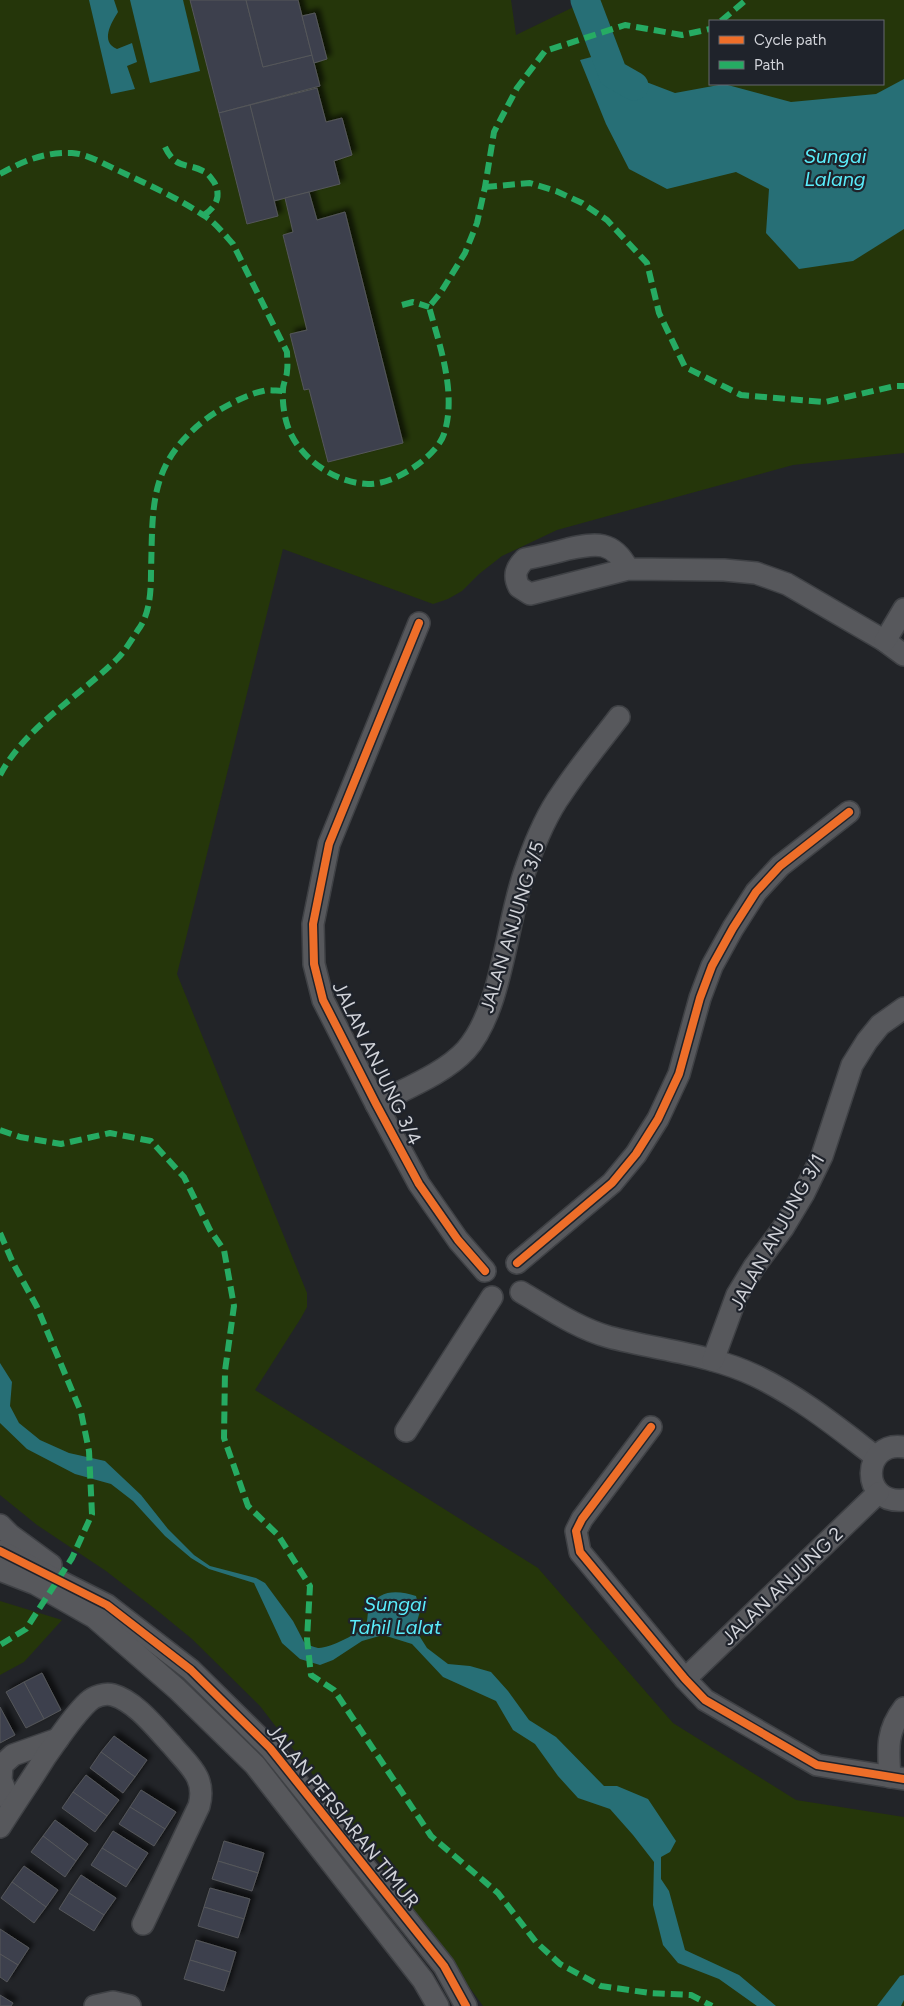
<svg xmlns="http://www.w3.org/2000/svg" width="904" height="2006" font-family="Figtree,sans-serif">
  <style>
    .green { fill: #25360a; fill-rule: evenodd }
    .water { fill: #276f76 }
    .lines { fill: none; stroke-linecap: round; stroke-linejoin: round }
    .river { stroke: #276f76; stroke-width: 29 }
    .building { fill: #3c414d; stroke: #55565a; filter: url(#shadow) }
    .minor-casing { stroke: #3f4145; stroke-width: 24 }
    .minor { stroke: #57585c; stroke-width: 21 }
    .quiet { stroke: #26ab63; stroke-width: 6; stroke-dasharray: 12 6; stroke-linecap: butt }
    .cycleway-casing { stroke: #1f232b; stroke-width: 11 }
    .cycleway { stroke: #ee6e29; stroke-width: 8 }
    .labels { text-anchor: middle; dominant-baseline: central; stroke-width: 4.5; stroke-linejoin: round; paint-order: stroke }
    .street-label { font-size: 19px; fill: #d1d3d9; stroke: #1f232b }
    .water-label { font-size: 20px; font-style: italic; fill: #5aedfb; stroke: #1f232b }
  </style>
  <defs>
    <filter id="shadow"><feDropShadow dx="4.5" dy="-4.5" stdDeviation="2.5" flood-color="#0009"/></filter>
  </defs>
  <rect width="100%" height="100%" fill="#222428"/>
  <g class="green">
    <path d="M 0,0 L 511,0 L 516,35 L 588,0 L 904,0 L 904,453 L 793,465 L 557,530 L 502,556 L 479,574 L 462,591 L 448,599 L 433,604 L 283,549 L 177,974 L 307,1293 L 307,1307 L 301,1318 L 255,1390 L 538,1568 L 673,1723 L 796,1800 L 904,1817 L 904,2006 L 483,2006 L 364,1841 L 260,1706 L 192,1639 L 159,1612 L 106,1571 L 37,1525 L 0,1495 ZM 710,21 L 883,21 L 883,84 L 710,84 Z"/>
    <polygon points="0,1601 62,1620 24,1662 0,1675"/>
  </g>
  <g class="water">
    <path d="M 89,0 L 114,0 L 118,12 C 111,23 100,42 117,49 L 132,43 L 137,62 L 127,66 L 135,89 L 111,94 Z"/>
    <polygon points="130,0 183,0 200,71 150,83"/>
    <polygon points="599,55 628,75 675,93 724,84 791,102 876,94 904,79 904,229 853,261 799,269 766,233 769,189 736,172 667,189 629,169 606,124 580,60"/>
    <path d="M 0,1363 L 12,1382 L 10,1406 L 19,1423 L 40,1440 L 69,1453 L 105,1461 L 141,1495 L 168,1529 L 194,1555 L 210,1566 L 256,1578 L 265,1583 L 293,1621 L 304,1642 C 308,1645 313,1647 318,1648 C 328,1649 361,1633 366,1624 C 368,1620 367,1614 369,1609 C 378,1589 398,1590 416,1596 L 420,1611 L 415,1629 L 427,1648 L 448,1664 L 470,1666 L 491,1672 L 508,1691 L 529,1720 L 556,1737 L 604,1786 L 617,1786 L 648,1799 L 676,1841 L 670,1852 L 661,1857 L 661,1879 L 669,1891 L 685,1950 L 739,1975 L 776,2006 L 757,2006 L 719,1979 L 678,1963 L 663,1945 L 653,1905 L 654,1862 L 633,1835 L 610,1809 L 578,1798 L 558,1776 L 535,1744 L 513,1730 L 496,1701 L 443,1677 L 412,1644 L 383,1635 L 362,1641 L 333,1660 L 320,1665 L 300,1659 L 282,1643 L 254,1583 L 209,1569 L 191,1558 L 165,1536 L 133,1501 L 111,1484 L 75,1474 L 27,1449 L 0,1423 Z"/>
    <polygon points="904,1975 904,2000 901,2006 877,2006 900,1976"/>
  </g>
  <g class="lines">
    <polyline class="river" points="585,0 613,74 634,86"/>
  </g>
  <g class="building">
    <polygon points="190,0 246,0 263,67 312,55 320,86 219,113"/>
    <polygon points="246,0 298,0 312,55 263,67"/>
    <polygon points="315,13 327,59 314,63 302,16"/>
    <polygon points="317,88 326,122 342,118 352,155 334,161 340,184 274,201 250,105"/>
    <polygon points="250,105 278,216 247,224 219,113"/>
    <polygon points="309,192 317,220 345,212 403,443 328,462 309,389 304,390 290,334 307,330 283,235 293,232 285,198"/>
    <polygon points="42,1673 61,1710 44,1719 24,1682"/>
    <polygon points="24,1682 44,1719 26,1728 6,1692"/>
    <polygon points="0,1707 15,1735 0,1743"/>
    <polygon points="114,1736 147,1760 135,1777 101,1752"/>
    <polygon points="101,1752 135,1777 123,1793 90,1768"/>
    <polygon points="86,1775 119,1800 107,1816 73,1792"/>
    <polygon points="141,1790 176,1812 165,1829 130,1807"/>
    <polygon points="73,1792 107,1816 95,1832 62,1808"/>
    <polygon points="130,1807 165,1829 154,1846 119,1824"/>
    <polygon points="55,1820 88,1844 76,1861 43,1836"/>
    <polygon points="113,1831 148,1853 137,1870 102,1848"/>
    <polygon points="43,1836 76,1861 65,1877 31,1852"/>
    <polygon points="224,1841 264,1853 258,1873 218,1861"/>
    <polygon points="102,1848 137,1870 126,1887 91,1865"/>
    <polygon points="218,1861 258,1873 252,1891 212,1879"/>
    <polygon points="24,1866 58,1890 46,1907 12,1882"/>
    <polygon points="81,1875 116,1898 104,1915 69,1893"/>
    <polygon points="12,1882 46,1907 34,1923 1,1898"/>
    <polygon points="210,1888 250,1899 244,1919 204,1907"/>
    <polygon points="69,1893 104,1915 94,1931 59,1909"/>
    <polygon points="204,1907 244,1919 238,1938 198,1926"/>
    <polygon points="0,1929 29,1948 18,1965 0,1954"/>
    <polygon points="196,1940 236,1952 230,1972 190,1960"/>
    <polygon points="0,1954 18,1965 7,1982 0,1977"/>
    <polygon points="190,1960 230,1972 224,1991 184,1979"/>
    <polygon points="0,1995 13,2003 11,2006 0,2006"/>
  </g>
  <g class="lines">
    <defs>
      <g id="minor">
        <path d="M 628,569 C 613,540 596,543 568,549 C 554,553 540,556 525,559 C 516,568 513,575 519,587 L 530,594 L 628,569 L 724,570 L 756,573 L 787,584 L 885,641 L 904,655"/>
        <polyline points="419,623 329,844 313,924 314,964 323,1000 376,1104 419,1184 458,1240 485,1271"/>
        <polyline points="885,641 904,609"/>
        <path d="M 376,1104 C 404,1089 444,1074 466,1050 C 503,1008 506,921 526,868 C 535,842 546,815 562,793 C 579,767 600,742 619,717"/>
        <polyline points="517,1263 612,1183 636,1154 658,1119 679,1074 700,998 712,966 733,928 756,892 780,866 849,812"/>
        <path d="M 521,1292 C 550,1309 577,1328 609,1337 C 658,1350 710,1354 756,1376 C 800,1397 838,1428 876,1457"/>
        <polyline points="713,1360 737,1295 754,1267 783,1228 804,1193 822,1156 852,1065 867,1041 880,1025 904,1008"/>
        <polyline points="651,1427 582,1519 576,1531 580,1552 685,1679 705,1700 817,1765 904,1779"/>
        <polyline points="406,1431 492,1297"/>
        <path d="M 904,1447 C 862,1440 859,1505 904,1500"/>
        <polyline points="0,1525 10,1535 51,1565"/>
        <polyline points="0,1551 107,1605 191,1670 270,1748 444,1966 466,2006"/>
        <polyline points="0,1570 36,1584 94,1617 177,1689 255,1765 423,1980 438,2006"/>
        <polyline points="685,1679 878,1493"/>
        <path d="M 890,1777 C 888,1749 886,1731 904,1708"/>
        <polyline points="12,1807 1,1780 2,1765 13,1755 58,1739"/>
        <path d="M 0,1827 C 15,1803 31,1780 46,1756 C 59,1738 72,1717 88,1702 C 94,1696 105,1693 113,1695 C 135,1701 156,1728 171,1744 C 188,1765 207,1777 199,1806 L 143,1924"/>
        <polyline points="95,2006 113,2002 130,2006"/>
      </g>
    </defs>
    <use href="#minor" class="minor-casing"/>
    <use href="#minor" class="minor"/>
    <g class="quiet">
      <polyline points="721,21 746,0"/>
      <path d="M 165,147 C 176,170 186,162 203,171 C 208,173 211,178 214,182 C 222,196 216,207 204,215"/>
      <path d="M 0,174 C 23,161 44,152 72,153 C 87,154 102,163 115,169 C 145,183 176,197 203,215 C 215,222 224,234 233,244 L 287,352 C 287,358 288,365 287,371 C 287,377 283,383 283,390 C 282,399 284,415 287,424 C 297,457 334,483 368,484 C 386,484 403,475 417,465 C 427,458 440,446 444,434 C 457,394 440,346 429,307 L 441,292 L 465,253 L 477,223 L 485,187 L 494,132 L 517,88 L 545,51 L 625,25 L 682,35 L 710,29"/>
      <polyline points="485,187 530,183 556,191 582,203 607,220 647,263 659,313 685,367 741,395 825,402 895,386 904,386"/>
      <polyline points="402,305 413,302 429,307"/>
      <path d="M 0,775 C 26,726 79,697 118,658 C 126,650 133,637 140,627 C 150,612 151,590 151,572 C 153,506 148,464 206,419 C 219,409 247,394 263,391 C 269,389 276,391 282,391"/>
      <polyline points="0,1130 20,1137 61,1144 110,1133 151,1141 184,1177 210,1230 224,1250 234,1306 225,1371 224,1438 248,1506 278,1535 310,1586 307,1639 311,1675 334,1690 431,1836 498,1893 536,1942 560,1964 601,1986 650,1993 691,1995 712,2006"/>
      <polyline points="0,1233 13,1263 37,1307 81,1412 89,1451 92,1514 72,1558 26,1629 0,1645"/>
    </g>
    <defs>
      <g id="cycleway">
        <polyline points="419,623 329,844 313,924 314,964 323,1000 376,1104 419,1184 458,1240 485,1271"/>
        <polyline points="517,1263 612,1183 636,1154 658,1119 679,1074 700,998 712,966 733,928 756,892 780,866 849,812"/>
        <polyline points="651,1427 582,1519 576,1531 580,1552 685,1679 705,1700 817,1765 904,1779"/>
        <polyline points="0,1551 107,1605 191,1670 270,1748 444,1966 466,2006"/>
      </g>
    </defs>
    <use href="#cycleway" class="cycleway-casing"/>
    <use href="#cycleway" class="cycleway"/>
  </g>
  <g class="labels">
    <g class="street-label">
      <text transform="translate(512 927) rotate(-73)">JALAN ANJUNG 3/5</text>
      <text transform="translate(377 1063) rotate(64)">JALAN ANJUNG 3/4</text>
      <text transform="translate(777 1232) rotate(-61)">JALAN ANJUNG 3/1</text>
      <text transform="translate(782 1586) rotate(-44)">JALAN ANJUNG 2</text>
      <text transform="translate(343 1816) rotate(51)">JALAN PERSIARAN TIMUR</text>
    </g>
    <g class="water-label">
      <text x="835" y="156">Sungai<tspan x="835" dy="23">Lalang</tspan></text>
      <text x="395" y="1604">Sungai<tspan x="395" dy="23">Tahil Lalat</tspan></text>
    </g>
  </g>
  <rect x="709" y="20" width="175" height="65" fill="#1f232b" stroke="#666971"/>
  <rect x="719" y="36" width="25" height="8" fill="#ee6e29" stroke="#666971"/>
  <text x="754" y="45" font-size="15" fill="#d1d3d9">Cycle path</text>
  <rect x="719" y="61" width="25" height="8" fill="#26ab63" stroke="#666971"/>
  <text x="754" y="70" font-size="15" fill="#d1d3d9">Path</text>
</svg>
